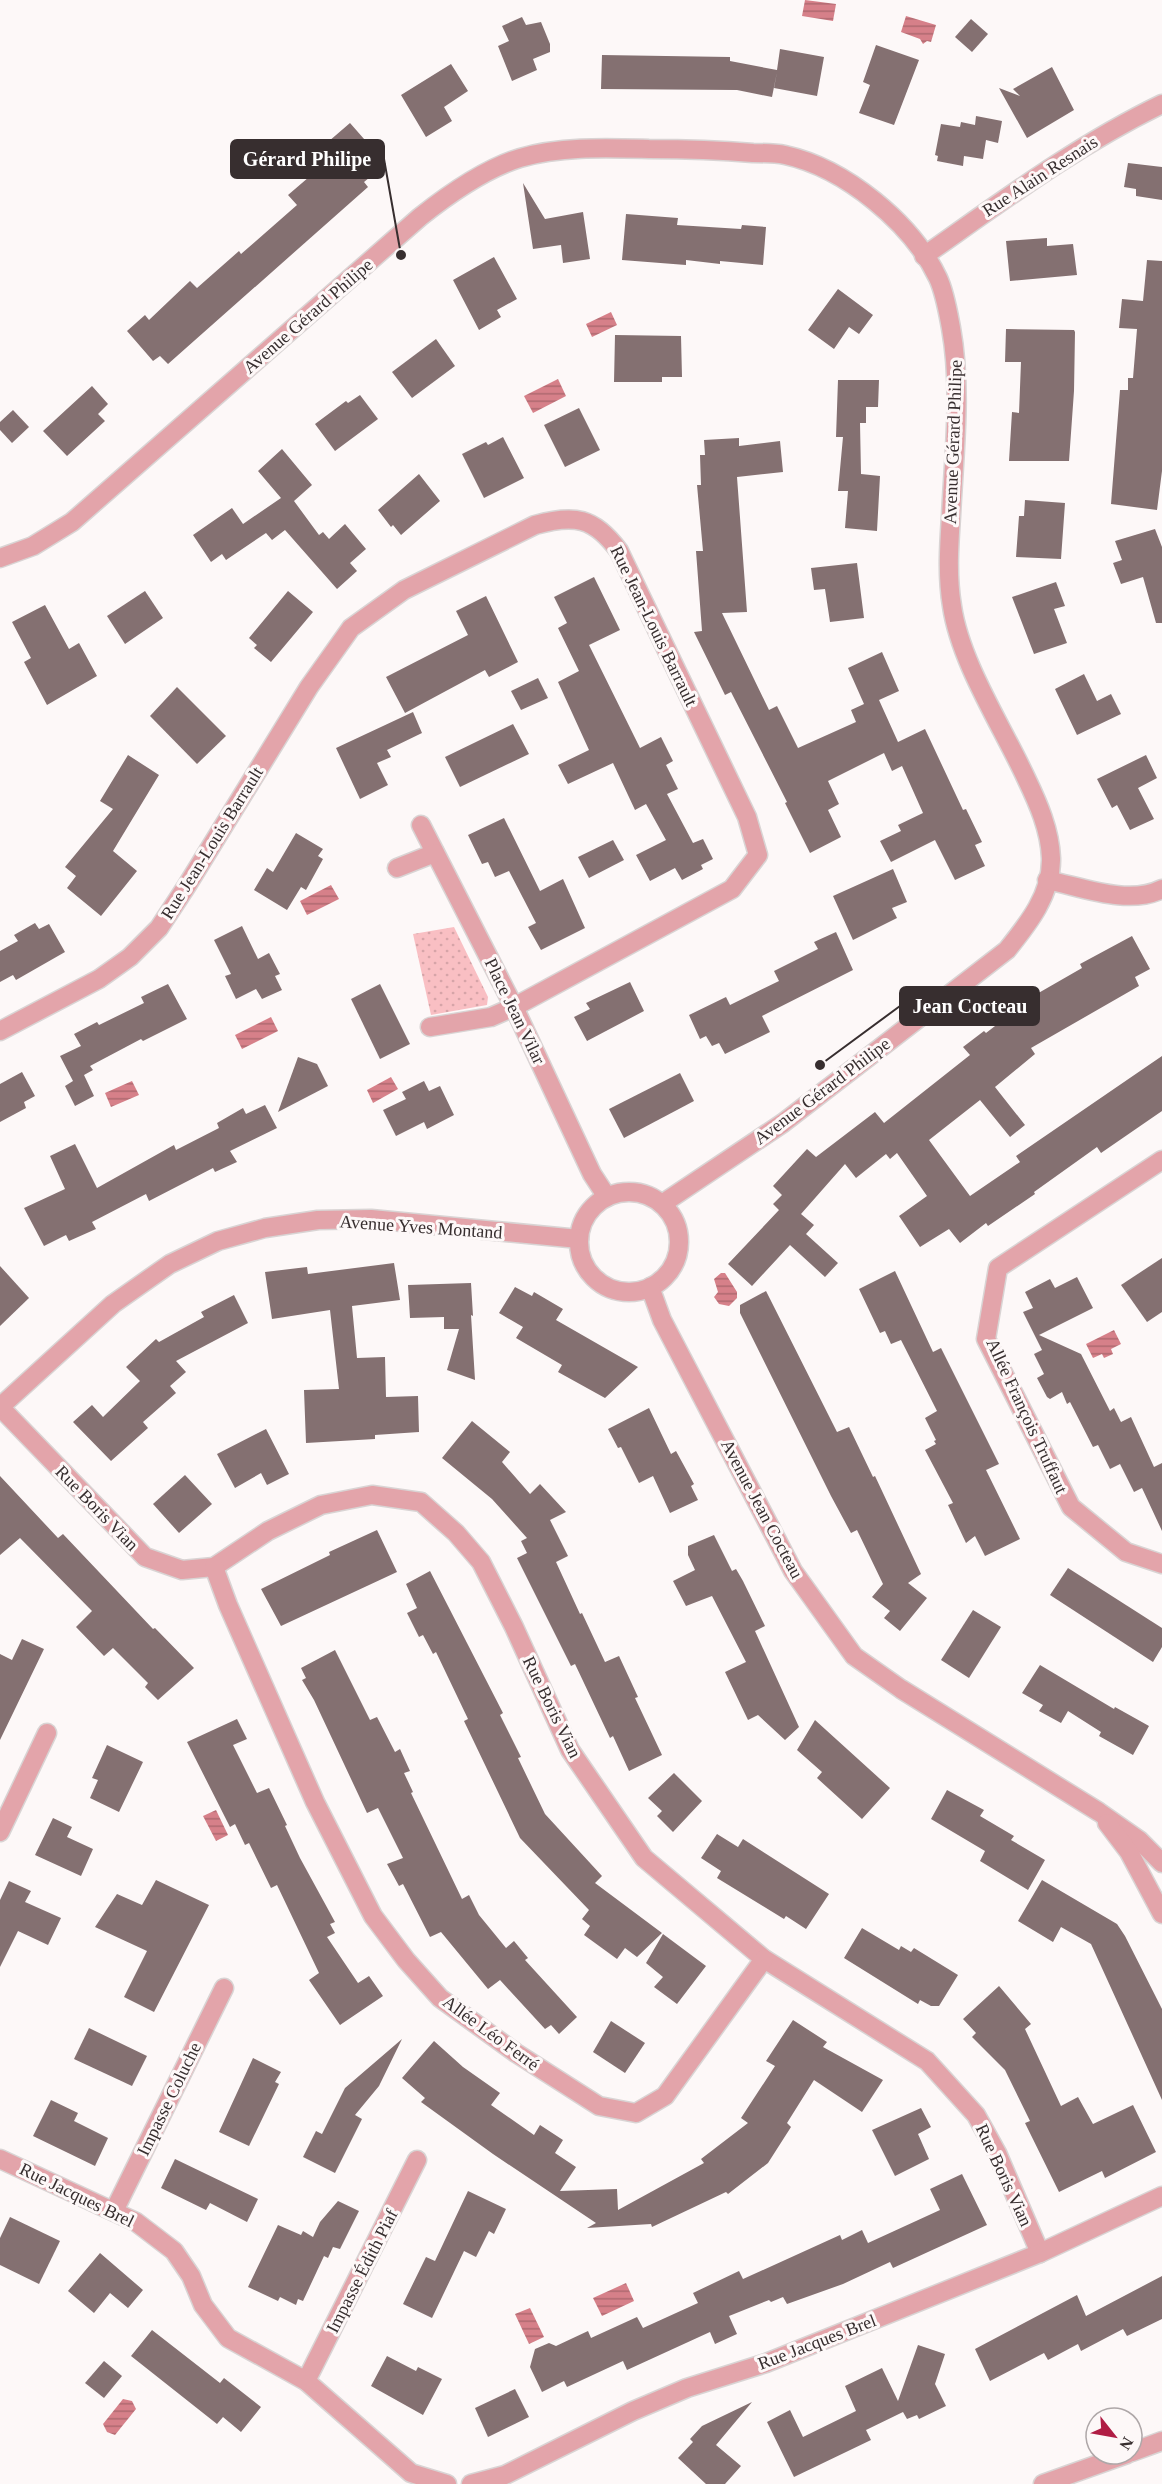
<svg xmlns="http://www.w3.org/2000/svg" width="1162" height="2484" font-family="'Times New Roman',serif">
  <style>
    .park { fill: url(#park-dots) }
    .water { fill: url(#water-rules) }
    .building { fill: #847071 }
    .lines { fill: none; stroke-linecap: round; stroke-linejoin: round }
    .minor-casing { stroke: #d9d4d4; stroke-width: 21 }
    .minor { stroke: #e3a4aa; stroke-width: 18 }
    .labels { text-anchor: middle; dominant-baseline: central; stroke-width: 6; stroke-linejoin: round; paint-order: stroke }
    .street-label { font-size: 18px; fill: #372e2f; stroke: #fdf8f8 }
    .leader { fill: none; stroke: #372e2f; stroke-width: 2 }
    .callout-dot { fill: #372e2f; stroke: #fdf8f8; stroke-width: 2 }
    .callout { fill: #372e2f; stroke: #372e2f; stroke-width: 2 }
    .callout-label { font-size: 20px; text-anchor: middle; font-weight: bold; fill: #fff }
  </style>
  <defs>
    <pattern id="park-dots" width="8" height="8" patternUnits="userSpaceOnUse" patternTransform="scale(1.5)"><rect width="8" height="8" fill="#f9bfc3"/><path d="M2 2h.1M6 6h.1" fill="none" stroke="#d6a4a8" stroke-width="1.8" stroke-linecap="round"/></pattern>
    <pattern id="water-rules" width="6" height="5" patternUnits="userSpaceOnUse" patternTransform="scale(1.5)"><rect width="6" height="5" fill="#d68089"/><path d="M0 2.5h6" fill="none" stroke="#ae6970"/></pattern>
  </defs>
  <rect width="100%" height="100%" fill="#fdf8f8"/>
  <polygon class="park" points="454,927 488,997 487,1005 431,1015 413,934"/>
  <g class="water">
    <polygon points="805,0 836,4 833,21 802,16"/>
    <polygon points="906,16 936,25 931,42 927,41 923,44 920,39 901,32"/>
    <polygon points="611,312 617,325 592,337 586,324"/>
    <polygon points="558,379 566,396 533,413 524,396"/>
    <polygon points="331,885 339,899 307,915 300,901"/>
    <polygon points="271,1017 278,1031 242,1049 235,1035"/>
    <polygon points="391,1077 398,1089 373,1103 367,1090"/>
    <polygon points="132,1081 139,1095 111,1107 105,1093"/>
    <polygon points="721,1273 725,1273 737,1292 737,1298 729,1306 719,1304 714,1297 718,1292 714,1279"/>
    <polygon points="1114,1330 1121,1344 1111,1349 1113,1354 1104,1358 1102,1354 1093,1358 1086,1344"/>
    <polygon points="216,1810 228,1835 216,1841 203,1816"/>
    <polygon points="626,2283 634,2301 602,2316 593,2298"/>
    <polygon points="530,2308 544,2337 529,2344 515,2314"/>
    <polygon points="123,2399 132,2401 136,2409 115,2435 107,2432 103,2424"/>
  </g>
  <g class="building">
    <polygon points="522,17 526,25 541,22 550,44 550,52 533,59 537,70 512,81 498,46 509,41 502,26"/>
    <polygon points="971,19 988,34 972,52 955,37"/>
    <polygon points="876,45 919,60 894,125 859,113 870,85 863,82"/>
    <polygon points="780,49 824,57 817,96 774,88 777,72 772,97 737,90 601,89 602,55 730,57 730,61 777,70"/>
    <polygon points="451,64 468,91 444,107 452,121 426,137 401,95"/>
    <polygon points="1052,67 1074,110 1027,138 999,88 1020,96 1013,89"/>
    <polygon points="976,116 1002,121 998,143 986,140 983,159 964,156 963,166 937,161 938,156 935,155 941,124 960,127 961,122 975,125"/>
    <polygon points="350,123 386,164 364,182 368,187 168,364 160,356 153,361 127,331 145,315 149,320 190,281 197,288 239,251 241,254 297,205 288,195 323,165 314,154"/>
    <polygon points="1128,163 1162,167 1162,200 1136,196 1136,189 1124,187"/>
    <polygon points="523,183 545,219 583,212 590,259 563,263 561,245 533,249"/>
    <polygon points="626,214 678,218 677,225 741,229 742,225 766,227 763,265 720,261 720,264 686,260 686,265 622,260"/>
    <polygon points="1047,238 1047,246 1073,244 1077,275 1010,281 1006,241"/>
    <polygon points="494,257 517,299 497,310 501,317 479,330 453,280"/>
    <polygon points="1147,260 1162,261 1162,471 1157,510 1111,504 1120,390 1128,390 1128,378 1133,378 1137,329 1119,328 1122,299 1143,301"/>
    <polygon points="838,289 873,315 859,334 849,327 834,349 808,330"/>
    <polygon points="1006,329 1074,330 1075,332 1074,391 1069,461 1009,461 1012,412 1019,413 1021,362 1005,362"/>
    <polygon points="615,335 681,336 682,377 662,377 662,382 614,382"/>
    <polygon points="436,339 455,366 412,398 392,372"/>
    <polygon points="838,380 879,380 878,407 866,407 866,423 860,423 861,474 880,476 877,531 845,528 848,491 838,491 843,437 836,437"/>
    <polygon points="92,386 108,404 98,414 105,421 67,456 43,431"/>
    <polygon points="360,395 378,419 335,451 315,424 346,401 348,403"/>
    <polygon points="579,408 600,450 565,467 544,425"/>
    <polygon points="13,410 29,427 12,443 0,430 0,422"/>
    <polygon points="503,437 524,478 484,498 462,454 486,442 488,445"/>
    <polygon points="739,438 739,446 780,441 783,472 737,477 747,612 722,613 769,710 777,706 798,748 856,722 851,710 864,704 848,668 882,652 899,691 879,700 898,742 925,729 963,810 966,809 982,842 975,845 985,866 955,880 935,840 891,862 880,841 901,831 898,825 923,813 902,766 892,771 884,753 828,781 839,804 828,810 841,837 810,853 785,803 787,802 731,692 725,695 694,632 702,631 696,551 703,551 697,485 701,485 700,455 705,455 704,440"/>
    <polygon points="282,449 312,485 294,501 319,535 323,532 329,539 345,524 366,549 350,563 357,571 337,589 285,530 272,540 266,533 226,560 222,554 211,562 193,535 232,508 243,524 281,498 258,471"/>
    <polygon points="419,474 440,501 401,535 393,525 391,527 378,510"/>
    <polygon points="1025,500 1065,503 1061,559 1016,557 1019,516 1024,516"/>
    <polygon points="1155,529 1162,547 1162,623 1156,623 1143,577 1121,584 1113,563 1122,560 1115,541"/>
    <polygon points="857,563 864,618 830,622 825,589 814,590 811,568"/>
    <polygon points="594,577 620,630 589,645 640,748 661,737 673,761 666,765 678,789 667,794 693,843 703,839 713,859 701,865 703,869 682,880 675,868 650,881 636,855 666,840 646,804 635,810 613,763 568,784 558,765 589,750 558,682 579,671 558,628 567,623 554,597"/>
    <polygon points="1056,582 1065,606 1054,609 1067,643 1034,654 1012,597"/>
    <polygon points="145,591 163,618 125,644 107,616"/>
    <polygon points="288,591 313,612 271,662 254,648 257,645 249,638"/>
    <polygon points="486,596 518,662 489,677 485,670 405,713 386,677 468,635 456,611"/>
    <polygon points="45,605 69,649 79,643 97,676 47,705 24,662 31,658 12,622"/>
    <polygon points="1084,674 1097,701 1111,694 1121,714 1077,735 1055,689"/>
    <polygon points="538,678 548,698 521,710 511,691"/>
    <polygon points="177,687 226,736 197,764 150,716"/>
    <polygon points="413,712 422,733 387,750 391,757 377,763 388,785 360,799 336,748"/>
    <polygon points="513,724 529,754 460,787 445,757"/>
    <polygon points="128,755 159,775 113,851 137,871 101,916 67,888 76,876 65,867 113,809 100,801"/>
    <polygon points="1146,755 1157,778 1138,788 1154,819 1130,830 1117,805 1112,808 1097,779"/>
    <polygon points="504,818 540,891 563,879 585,928 541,950 528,927 536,923 509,871 495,877 488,862 482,864 468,835"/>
    <polygon points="296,833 323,849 318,856 323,859 306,890 301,887 287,910 254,890 267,868 273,872"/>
    <polygon points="613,840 624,860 589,878 578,857"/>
    <polygon points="893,869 907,902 892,908 897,918 853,940 833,896"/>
    <polygon points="35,923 39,929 49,924 65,952 16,980 13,975 0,982 0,951 18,941 14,935"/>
    <polygon points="242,926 258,959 269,953 280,974 275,976 282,990 262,999 256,989 236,999 225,976 231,974 214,940"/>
    <polygon points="836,932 853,970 762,1016 770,1032 725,1054 719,1043 712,1046 706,1036 700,1039 689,1015 726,997 730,1005 779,981 774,971 818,949 814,942"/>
    <polygon points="1132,936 1150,969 1135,977 1139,986 1031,1048 1035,1054 995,1087 1025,1125 1010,1137 980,1100 929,1140 970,1196 1020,1162 1016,1156 1162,1056 1162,1111 1101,1153 1097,1147 1034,1192 1035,1194 988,1226 986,1223 960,1243 949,1229 920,1247 899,1216 927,1196 897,1153 890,1159 886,1154 856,1178 845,1164 801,1214 814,1225 806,1234 838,1263 825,1277 790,1245 752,1286 728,1264 779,1210 773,1204 782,1195 773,1186 807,1149 816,1157 875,1112 884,1123 970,1055 963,1047 984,1031 986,1033 1035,995 1082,968 1080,964"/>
    <polygon points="630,982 644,1011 587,1041 574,1017 590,1009 586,1003"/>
    <polygon points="168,984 187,1019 143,1041 141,1039 90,1066 93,1070 84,1075 94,1096 75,1106 65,1086 73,1081 60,1056 81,1046 74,1034 97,1022 99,1025 144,1003 141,997"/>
    <polygon points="380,984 410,1044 380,1059 351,999"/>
    <polygon points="298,1057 317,1064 328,1086 278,1112"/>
    <polygon points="22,1072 35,1096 24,1102 26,1108 0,1122 0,1084"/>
    <polygon points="680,1073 694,1101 624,1138 609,1109"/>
    <polygon points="424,1081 429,1091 440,1086 454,1115 427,1129 424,1122 396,1136 383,1110 406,1099 402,1092"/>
    <polygon points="265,1105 277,1128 230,1151 237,1162 215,1172 213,1168 149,1201 146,1194 92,1222 96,1229 69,1241 66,1235 44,1246 24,1208 65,1189 50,1156 75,1144 97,1188 174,1145 176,1150 219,1128 217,1123 243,1108 246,1114"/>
    <polygon points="1162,1258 1162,1312 1147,1322 1121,1285"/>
    <polygon points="394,1263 400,1300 352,1306 357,1358 385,1357 386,1397 418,1396 419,1432 375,1435 375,1439 306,1443 304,1390 339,1389 330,1310 272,1319 265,1272 307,1267 308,1274"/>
    <polygon points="0,1266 29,1298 0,1326"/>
    <polygon points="895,1271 933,1352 941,1348 999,1464 986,1470 1020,1539 985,1556 975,1536 966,1543 948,1505 953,1503 925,1450 936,1444 934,1441 936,1440 925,1418 937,1411 901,1340 891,1344 885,1331 880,1333 859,1289"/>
    <polygon points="1077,1277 1093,1308 1039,1335 1081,1354 1110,1411 1114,1408 1121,1422 1131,1417 1154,1467 1162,1463 1162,1531 1142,1488 1134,1492 1120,1464 1110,1469 1098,1445 1093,1447 1070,1402 1067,1404 1062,1392 1050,1399 1047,1397 1037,1378 1044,1374 1034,1354 1042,1350 1023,1312 1033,1308 1025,1292 1050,1279 1055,1288"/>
    <polygon points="471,1283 473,1316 471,1315 475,1380 447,1370 459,1329 444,1329 444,1317 410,1318 408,1285"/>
    <polygon points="515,1287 532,1296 534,1292 563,1309 556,1320 638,1367 605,1398 558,1372 562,1365 516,1338 523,1327 499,1313"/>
    <polygon points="766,1291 837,1432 849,1427 873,1477 875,1476 921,1574 908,1583 927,1598 900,1631 884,1618 890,1611 872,1597 883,1584 857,1530 851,1533 831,1496 740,1313 740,1305"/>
    <polygon points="234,1295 248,1323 176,1361 186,1372 170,1386 176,1393 143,1422 148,1428 111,1461 73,1422 92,1405 103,1417 140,1381 126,1367 156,1339 159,1342 204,1317 201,1312"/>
    <polygon points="649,1408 671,1454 676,1451 694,1484 691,1486 698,1500 670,1513 653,1476 639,1483 621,1447 618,1448 608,1429"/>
    <polygon points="472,1421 510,1452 502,1462 530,1494 540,1484 566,1512 550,1520 568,1556 556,1562 580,1614 582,1613 605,1662 619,1656 638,1697 635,1698 662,1755 629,1771 613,1736 610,1738 575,1664 571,1666 517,1558 527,1553 521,1541 527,1538 492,1499 442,1458"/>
    <polygon points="266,1429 289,1474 267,1485 261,1473 235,1488 217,1454"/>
    <polygon points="185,1475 212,1504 179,1533 153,1504"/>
    <polygon points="0,1476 58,1538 63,1534 153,1629 155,1628 194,1668 158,1700 145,1687 148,1683 113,1648 104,1656 76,1627 92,1611 20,1538 0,1555"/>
    <polygon points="377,1530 397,1572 281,1626 261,1589 330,1555 329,1552"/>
    <polygon points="714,1535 732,1571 736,1569 743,1581 765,1626 755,1631 799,1727 785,1740 758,1715 748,1720 725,1672 746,1662 712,1596 686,1606 673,1581 695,1570 688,1555 688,1546"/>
    <polygon points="1068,1568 1162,1628 1162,1647 1153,1662 1050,1595"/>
    <polygon points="430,1571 503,1713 500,1715 521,1757 518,1758 545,1814 602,1876 595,1883 662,1933 637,1957 625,1948 617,1959 584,1935 590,1926 582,1919 589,1910 520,1838 464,1721 468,1719 436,1652 433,1654 423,1635 419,1637 407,1613 417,1608 406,1584"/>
    <polygon points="973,1610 1001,1627 969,1678 941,1660"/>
    <polygon points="22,1639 44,1649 0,1740 0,1654 12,1660"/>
    <polygon points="335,1650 370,1720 377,1717 395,1752 400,1749 410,1771 404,1773 413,1792 411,1793 462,1899 469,1895 479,1915 506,1948 514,1941 528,1958 525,1960 577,2017 559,2034 551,2025 545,2029 500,1980 488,1989 441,1932 430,1937 403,1884 399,1886 387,1864 403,1858 378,1808 367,1813 314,1700 302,1680 306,1678 301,1668"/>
    <polygon points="1040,1665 1114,1709 1115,1707 1149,1726 1133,1755 1099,1736 1101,1732 1068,1711 1061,1723 1039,1711 1043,1705 1022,1693"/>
    <polygon points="237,1719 247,1739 233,1745 257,1793 269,1788 287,1825 285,1826 300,1858 335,1922 330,1924 335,1933 327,1937 358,1983 369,1976 383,1996 340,2025 309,1980 319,1973 277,1885 271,1888 249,1843 245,1845 235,1824 230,1827 187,1742"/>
    <polygon points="815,1720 890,1788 862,1819 817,1778 822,1772 797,1750"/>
    <polygon points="107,1745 143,1762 119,1812 90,1798 98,1780 92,1778"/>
    <polygon points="674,1773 702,1801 673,1832 657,1816 662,1811 648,1798"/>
    <polygon points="947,1790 984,1810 980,1816 1014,1836 1011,1840 1045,1860 1028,1890 980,1861 985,1851 931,1819"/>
    <polygon points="53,1818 72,1827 67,1837 93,1849 81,1876 35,1855"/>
    <polygon points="717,1834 738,1847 743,1839 829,1894 806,1929 786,1916 784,1919 717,1878 721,1871 701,1858"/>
    <polygon points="156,1880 209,1905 154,2012 124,1997 147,1951 95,1927 117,1894 142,1905"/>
    <polygon points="1042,1880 1117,1924 1125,1936 1162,2009 1162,2100 1091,1944 1061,1927 1053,1942 1018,1921"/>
    <polygon points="9,1881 31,1891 25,1902 61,1918 48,1945 18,1931 0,1967 0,1900"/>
    <polygon points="862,1928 899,1950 901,1946 911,1952 914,1948 958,1975 939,2006 931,2006 920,2000 918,2004 844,1958"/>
    <polygon points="663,1934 706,1966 677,2004 654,1987 663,1977 646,1963"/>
    <polygon points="999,1986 1031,2024 1025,2029 1061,2106 1078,2097 1093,2124 1133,2105 1156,2152 1105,2178 1102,2171 1059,2192 1025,2123 1030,2121 1005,2070 972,2037 976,2033 963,2019"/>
    <polygon points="793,2020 827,2042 823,2047 883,2080 862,2112 814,2080 787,2123 791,2127 768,2163 728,2194 726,2192 652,2227 651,2224 587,2228 596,2223 493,2154 421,2102 425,2098 402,2078 434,2041 463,2067 500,2093 491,2105 534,2135 540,2125 563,2140 555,2153 576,2167 560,2191 617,2189 618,2210 704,2163 701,2159 748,2123 741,2118 775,2066 766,2061"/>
    <polygon points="611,2021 645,2043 625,2073 593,2052"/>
    <polygon points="89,2028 147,2056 132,2086 74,2059"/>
    <polygon points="402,2039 379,2086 355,2115 362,2119 335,2173 303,2157 316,2131 322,2134 345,2088"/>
    <polygon points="253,2058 281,2072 275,2082 279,2084 249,2146 219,2132"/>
    <polygon points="51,2100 78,2113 74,2121 108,2138 95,2166 33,2136"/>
    <polygon points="921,2108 931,2127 918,2134 929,2159 895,2176 872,2130"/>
    <polygon points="175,2159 258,2199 247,2222 210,2203 206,2210 161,2188"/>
    <polygon points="962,2174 987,2225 893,2268 890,2262 843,2284 787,2304 783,2297 771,2302 769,2300 729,2316 737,2334 715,2344 710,2332 627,2370 623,2361 567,2387 564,2381 542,2392 530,2367 535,2349 549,2343 556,2346 588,2331 591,2338 637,2317 643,2328 698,2303 693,2293 739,2271 743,2279 840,2235 842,2240 862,2230 868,2243 940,2210 930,2189"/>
    <polygon points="468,2191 506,2209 494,2234 489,2231 476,2257 464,2251 432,2318 403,2304 426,2257 435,2261"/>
    <polygon points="338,2201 359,2211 340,2249 333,2247 328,2258 324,2256 303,2301 298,2299 296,2305 280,2297 278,2301 248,2287 278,2225 301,2235 303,2231 313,2237 320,2222"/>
    <polygon points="10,2217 60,2241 39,2284 0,2265 0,2238"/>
    <polygon points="100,2253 143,2290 128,2308 110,2293 94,2313 68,2291"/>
    <polygon points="1162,2276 1162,2319 1127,2336 1123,2329 1081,2351 1078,2344 1048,2360 1044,2353 990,2381 975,2349 1077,2295 1086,2316"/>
    <polygon points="152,2330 220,2383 224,2378 261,2407 241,2432 223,2417 217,2424 131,2356"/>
    <polygon points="918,2345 945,2354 935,2384 946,2406 919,2419 917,2415 907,2419 903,2412 866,2430 871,2440 794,2477 767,2422 790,2410 803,2437 856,2411 845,2386 882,2368 898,2401"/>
    <polygon points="387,2356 416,2371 418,2367 442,2379 423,2415 371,2386"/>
    <polygon points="104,2361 122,2376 104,2398 85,2383"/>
    <polygon points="515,2389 529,2417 488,2437 475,2408"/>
    <polygon points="752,2402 716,2445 741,2466 725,2484 706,2484 678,2458 693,2442 690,2439 702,2426"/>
  </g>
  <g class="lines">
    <defs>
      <g id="minor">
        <path d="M 924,256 C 1001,202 1077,145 1162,104"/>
        <path d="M 0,558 L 33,546 L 72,522 L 420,217 C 449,194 484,169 520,158 C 561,146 608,148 649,149 C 684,149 718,150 753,153 C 764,153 775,153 785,155 C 845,168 912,223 938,278 C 945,293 948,312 951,328 C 962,389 954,454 951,516 C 949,546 947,576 952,606 C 960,662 1002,726 1026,778 C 1038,803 1050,830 1051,858 C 1052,894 1028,924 1007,950 L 783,1123 L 662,1204"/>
        <polyline points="421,825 514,1007 592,1174 607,1197"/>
        <polyline points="397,868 435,853"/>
        <path d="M 1047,880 C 1082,887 1128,906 1162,889"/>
        <path d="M 0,1031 L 99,979 L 130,957 L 159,928 L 186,887 L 309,687 L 351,628 L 404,590 L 535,525 C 574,514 594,517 619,551 L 747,817 L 758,855 L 732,889 L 514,1007 L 491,1017 L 430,1027"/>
        <polyline points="1162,1160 998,1268 986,1339 1071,1507 1126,1552 1162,1564"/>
        <circle cx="629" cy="1242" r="50"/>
        <polyline points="650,1287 662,1320 793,1571 854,1656 901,1689 1099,1812 1139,1840 1162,1863"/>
        <polyline points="0,1407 145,1557 182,1570 214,1567 268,1531 321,1505 372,1495 421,1502 456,1533 481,1562 514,1627 570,1750 644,1858 764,1959 927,2061 976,2115 997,2153 1040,2253"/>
        <polyline points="0,1407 113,1304 170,1264 218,1241 265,1228 318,1220 371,1219 579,1239"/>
        <polyline points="214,1567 228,1605 315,1802 373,1916 406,1960 440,1998 516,2053 599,2106 636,2113 665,2096 764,1959"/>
        <polyline points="1107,1823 1129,1852 1162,1914"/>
        <polyline points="0,1832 47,1733"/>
        <polyline points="0,2159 136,2222 174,2251 191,2276 203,2305 228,2338 306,2381 411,2473 447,2484"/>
        <polyline points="114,2211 224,1988"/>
        <polyline points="306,2381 417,2160"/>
        <polyline points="1132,2452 1162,2441"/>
        <polyline points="471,2484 505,2475 633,2411 687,2388 766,2363 1040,2253 1162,2196"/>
        <polyline points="1043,2484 1127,2454"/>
      </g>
    </defs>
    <use href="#minor" class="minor-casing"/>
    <use href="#minor" class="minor"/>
  </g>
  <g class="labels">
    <g class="street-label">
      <text transform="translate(1040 176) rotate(-33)">Rue Alain Resnais</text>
      <text transform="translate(308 316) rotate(-41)">Avenue Gérard Philipe</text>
      <text transform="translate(953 442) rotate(-88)">Avenue Gérard Philipe</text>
      <text transform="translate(654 626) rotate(64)">Rue Jean-Louis Barrault</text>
      <text transform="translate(212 843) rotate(-58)">Rue Jean-Louis Barrault</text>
      <text transform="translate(515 1011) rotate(64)">Place Jean Vilar</text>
      <text transform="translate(822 1091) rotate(-37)">Avenue Gérard Philipe</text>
      <text transform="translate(421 1227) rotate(4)">Avenue Yves Montand</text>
      <text transform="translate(1027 1416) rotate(65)">Allée François Truffaut</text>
      <text transform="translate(97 1508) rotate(46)">Rue Boris Vian</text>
      <text transform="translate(762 1509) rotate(62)">Avenue Jean Cocteau</text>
      <text transform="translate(552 1707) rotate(64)">Rue Boris Vian</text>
      <text transform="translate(491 2033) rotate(36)">Allée Léo Ferré</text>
      <text transform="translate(169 2099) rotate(-64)">Impasse Coluche</text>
      <text transform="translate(1004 2175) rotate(65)">Rue Boris Vian</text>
      <text transform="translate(77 2195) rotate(26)">Rue Jacques Brel</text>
      <text transform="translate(362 2271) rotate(-63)">Impasse Édith Piaf</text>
      <text transform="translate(817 2342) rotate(-21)">Rue Jacques Brel</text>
    </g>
  </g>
  <path class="leader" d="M401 255L384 159M820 1065L900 1006"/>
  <g class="callout-dot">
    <circle cx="401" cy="255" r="6"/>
    <circle cx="820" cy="1065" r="6"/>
  </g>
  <g class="callout">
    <rect x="231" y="140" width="153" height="38" rx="6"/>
    <rect x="900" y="987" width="139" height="38" rx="6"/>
  </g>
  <g class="callout-label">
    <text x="307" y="166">Gérard Philipe</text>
    <text x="970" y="1013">Jean Cocteau</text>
  </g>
  <g transform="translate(1114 2436) rotate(121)"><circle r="28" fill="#fdf8f8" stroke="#aea7a8" stroke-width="1.5"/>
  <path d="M0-4.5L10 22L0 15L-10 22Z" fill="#b01d44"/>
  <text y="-9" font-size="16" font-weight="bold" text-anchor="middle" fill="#372e2f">N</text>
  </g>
</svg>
